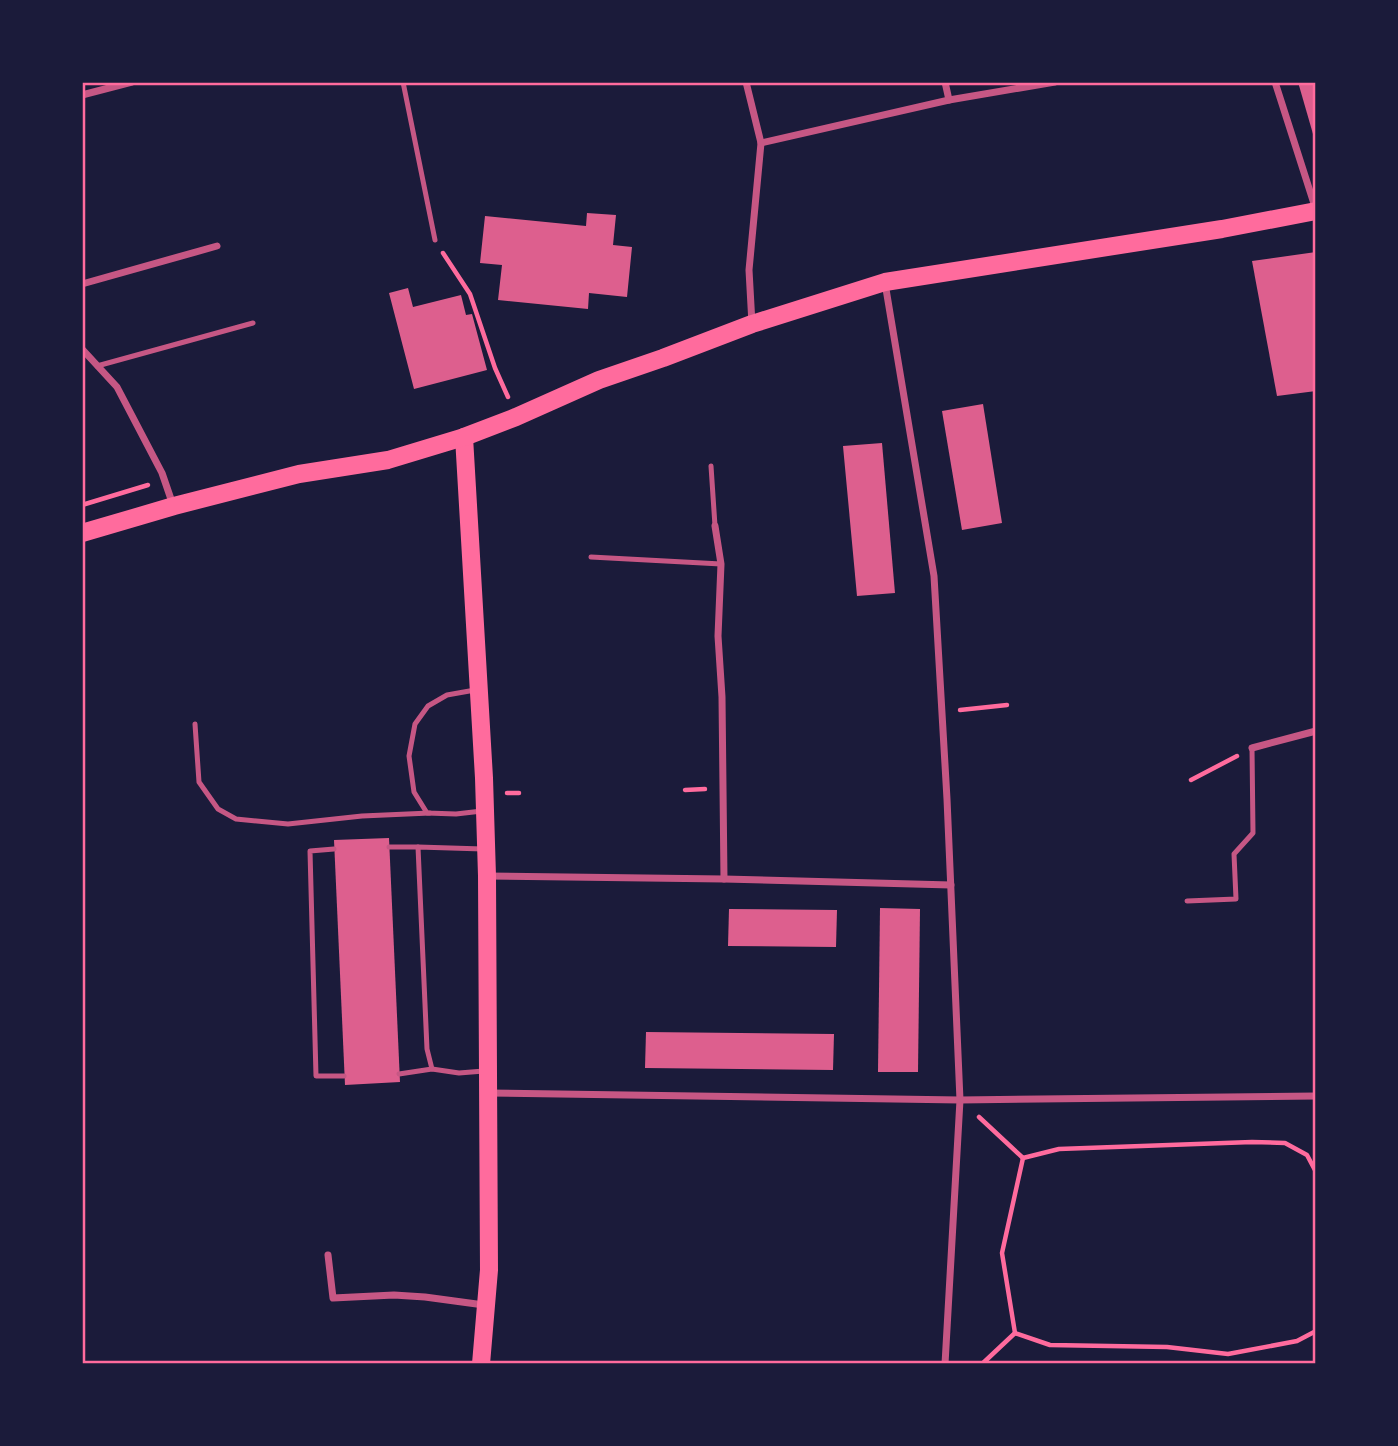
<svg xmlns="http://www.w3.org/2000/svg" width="1398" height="1446" font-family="'Source Sans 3',sans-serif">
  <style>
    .building { fill: #dd5f8e }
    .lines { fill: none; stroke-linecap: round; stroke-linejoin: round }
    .path { stroke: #ff6b9d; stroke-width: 4.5 }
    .service { stroke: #c65784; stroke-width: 5 }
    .minor { stroke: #c65784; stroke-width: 7 }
    .primary { stroke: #ff6b9d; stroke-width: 18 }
    .neatline { fill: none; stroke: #ff6b9d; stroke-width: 2.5 }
  </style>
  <rect width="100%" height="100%" fill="#1b1b3a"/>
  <g class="building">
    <polygon points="1298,82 1316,82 1316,141 1315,141"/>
    <polygon points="587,213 616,215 613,245 632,247 627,297 589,293 588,309 498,300 502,265 480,263 485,216 586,226"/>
    <polygon points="1316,252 1316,391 1277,396 1252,261"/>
    <polygon points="408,288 413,307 461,295 466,315 472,314 487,370 414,389 389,293"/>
    <polygon points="983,404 1002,523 962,530 942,411"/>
    <polygon points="882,443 895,593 857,596 843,446"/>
    <polygon points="389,838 400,1082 345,1085 334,840"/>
    <polygon points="880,908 920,909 918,1072 878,1072"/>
    <polygon points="729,909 837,910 836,947 728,946"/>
    <polygon points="646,1032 834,1034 833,1070 645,1068"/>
  </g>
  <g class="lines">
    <g class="path">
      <polyline points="443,253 470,294 495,368 508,397"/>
      <polyline points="82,505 148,485"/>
      <polyline points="960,710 1007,705"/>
      <polyline points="1191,780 1237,756"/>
      <polyline points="685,790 705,789"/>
      <polyline points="507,793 519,793"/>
      <polyline points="979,1117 1023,1158"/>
      <polyline points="1023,1158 1002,1253 1015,1333 1050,1345 1167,1347 1228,1354 1297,1341 1316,1331"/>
      <polyline points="1023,1158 1059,1149 1252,1142 1285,1143 1307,1155 1316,1172"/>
      <polyline points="982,1364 1015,1333"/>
    </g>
    <g class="service">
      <polyline points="403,82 435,240"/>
      <polyline points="97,366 253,323"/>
      <polyline points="711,466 715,526"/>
      <polyline points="591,557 721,564"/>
      <polyline points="475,690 447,695 428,706 415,724 409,756 414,792 427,813 456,814 482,811"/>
      <polyline points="195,724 199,782 218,809 236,819 288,824 362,816 430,813"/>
      <polyline points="389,847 418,847"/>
      <polyline points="334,849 310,851 316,1076 344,1076"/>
      <polyline points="483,849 418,847 427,1049 432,1069 459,1073 484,1071"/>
      <polyline points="1187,901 1236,899 1234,854 1253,833 1252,748"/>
      <polyline points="399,1074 432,1069"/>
    </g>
    <g class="minor">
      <polyline points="746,82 761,143 749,270 752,324"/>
      <polyline points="945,82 949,100"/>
      <polyline points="1275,82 1316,210"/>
      <polyline points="82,95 132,82"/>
      <polyline points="761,143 949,100 1055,82"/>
      <polyline points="885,283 934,576 947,799 960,1100 945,1364"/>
      <polyline points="82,284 217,246"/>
      <polyline points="82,349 117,387 162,473 173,505"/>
      <polyline points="715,526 721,564 718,636 722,697 724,879"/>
      <polyline points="1252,748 1316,731"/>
      <polyline points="487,876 724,879 951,885"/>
      <polyline points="488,1093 960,1100 1316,1096"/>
      <polyline points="328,1255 333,1298 394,1295 425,1297 484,1305"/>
    </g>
    <g class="primary">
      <polyline points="464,437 484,778 487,876 489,1270 481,1364"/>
      <polyline points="82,533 174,506 299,474 388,460 464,437 516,417 599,380 663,358 752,324 885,282 1222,229 1316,211"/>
    </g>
  </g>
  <rect width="1398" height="1446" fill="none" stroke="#1b1b3a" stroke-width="168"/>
  <rect x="84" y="84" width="1230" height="1278" class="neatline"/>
</svg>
